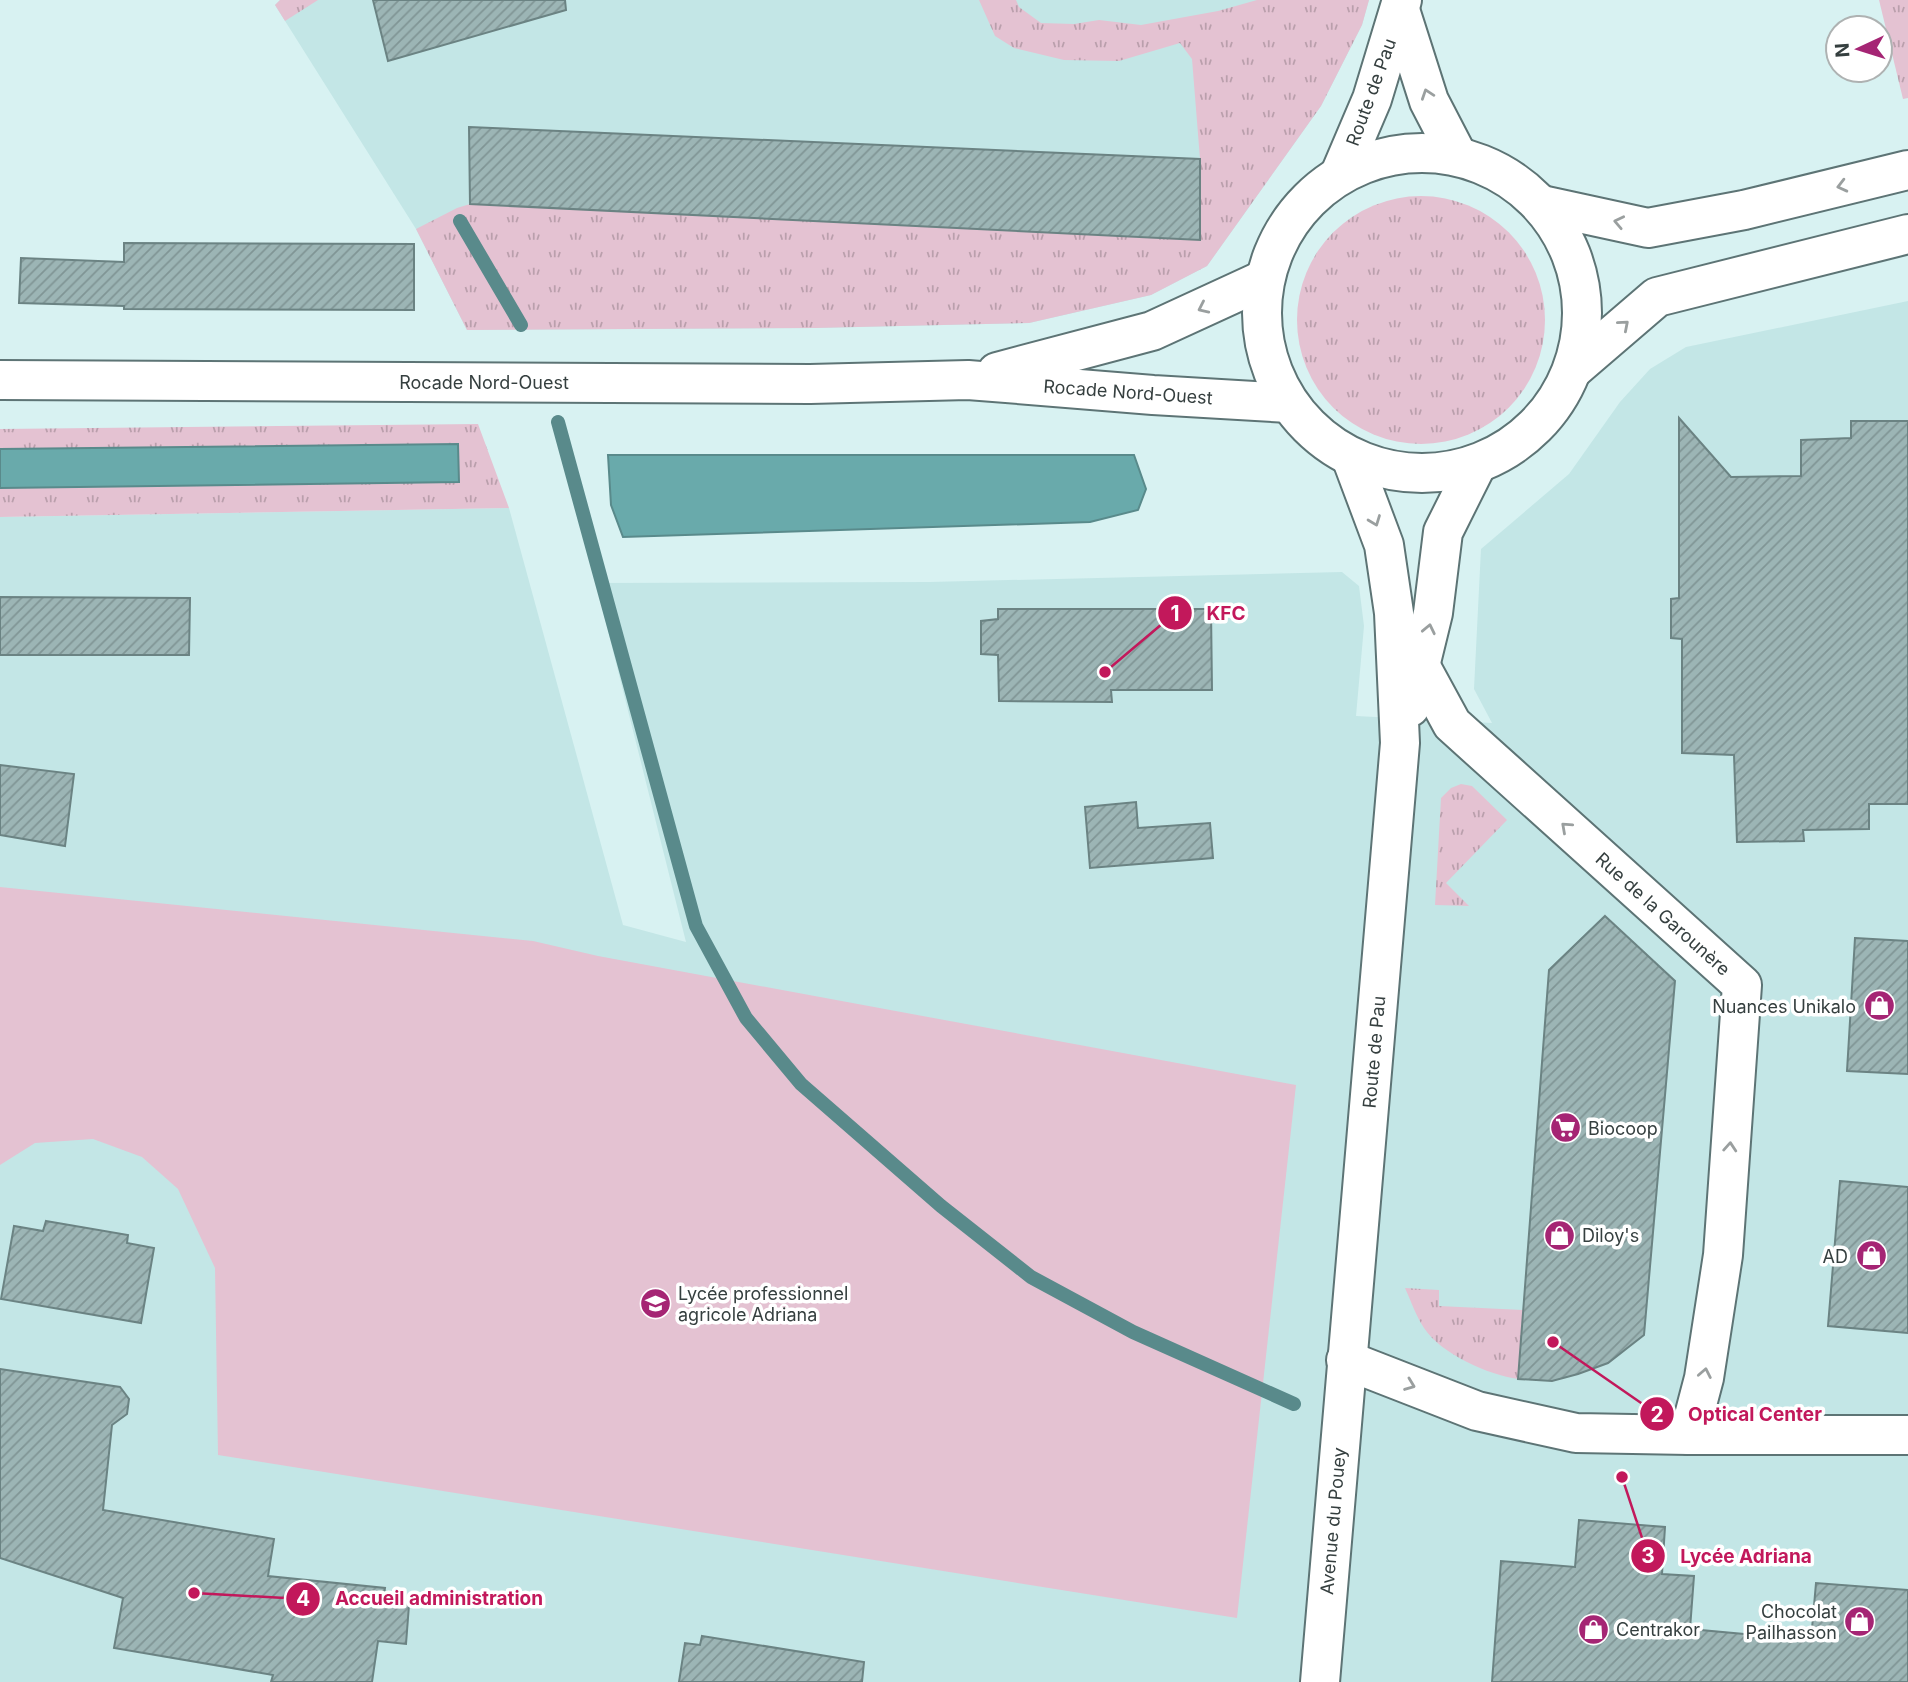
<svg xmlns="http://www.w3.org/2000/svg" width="1908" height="1682" font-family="Inter,sans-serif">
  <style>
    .built { fill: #c3e6e6 }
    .grass { fill: url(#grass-tufts) }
    .park { fill: #e4c2d2 }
    .water { fill: #69aaab; stroke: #598a8b; stroke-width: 2 }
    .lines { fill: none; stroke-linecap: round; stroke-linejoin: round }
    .stream { stroke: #598a8b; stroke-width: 14 }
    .building { fill: url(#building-hatch); stroke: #6b8383; stroke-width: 2 }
    .minor-casing { stroke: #5d7475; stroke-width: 42 }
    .secondary-casing { stroke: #5d7475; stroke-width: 42 }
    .primary-casing { stroke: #5d7475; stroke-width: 42 }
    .minor { stroke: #fff; stroke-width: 38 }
    .secondary { stroke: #fff; stroke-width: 38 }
    .primary { stroke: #fff; stroke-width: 38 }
    .oneway { stroke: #9a9f9f }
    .labels { text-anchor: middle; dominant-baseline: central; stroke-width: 7; stroke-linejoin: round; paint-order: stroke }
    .street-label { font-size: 18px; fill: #353f3f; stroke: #fff }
    .poi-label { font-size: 18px; fill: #353f3f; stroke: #fff; text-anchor: start }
    .leader { fill: none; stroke: #c2185b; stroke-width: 2.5 }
    .callout-dot { fill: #c2185b; stroke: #fff; stroke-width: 2.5 }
    .mark-label { font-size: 21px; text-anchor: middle; font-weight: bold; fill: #fff }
    .callout-label { font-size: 19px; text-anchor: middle; font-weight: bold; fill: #c2185b; stroke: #fff; stroke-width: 7; stroke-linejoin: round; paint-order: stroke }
  </style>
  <defs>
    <pattern id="grass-tufts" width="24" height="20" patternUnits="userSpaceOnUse" patternTransform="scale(1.75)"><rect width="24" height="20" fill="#e4c2d2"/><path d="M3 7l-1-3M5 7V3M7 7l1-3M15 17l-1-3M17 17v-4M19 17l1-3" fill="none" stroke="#ba9fac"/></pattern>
    <pattern id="building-hatch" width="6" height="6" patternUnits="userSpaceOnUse" patternTransform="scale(1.75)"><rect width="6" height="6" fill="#9cb5b5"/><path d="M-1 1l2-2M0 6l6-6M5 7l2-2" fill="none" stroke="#809595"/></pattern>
  </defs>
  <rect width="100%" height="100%" fill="#d8f2f2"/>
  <g class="built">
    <polygon points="280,0 1369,0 1362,25 1321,106 1207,266 1151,295 1029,323 815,328 467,330 416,229 275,5"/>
    <polygon points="1908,301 1908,1682 0,1682 0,517 509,508 623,925 686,942 596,583 930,582 1342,572 1359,586 1364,626 1356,716 1492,723 1474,689 1481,549 1569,474 1620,402 1650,369 1686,347"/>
  </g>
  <g class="grass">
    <polygon points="280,0 318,0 285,21 275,5"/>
    <polygon points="979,0 1016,0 1019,7 1041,23 1074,24 1099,20 1141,25 1218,11 1257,0 1369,0 1362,25 1321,106 1207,266 1151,295 1029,323 815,328 467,330 416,229 457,208 470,204 1200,239 1200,159 1192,59 1180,43 1119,61 1064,60 1014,48 995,36"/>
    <polygon points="1879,0 1908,0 1908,98 1903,99"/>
    <circle cx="1421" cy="320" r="124"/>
    <polygon points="478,424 509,508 0,517 0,488 459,482 458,444 0,449 0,429"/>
    <polygon points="1461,784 1472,786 1507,820 1446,883 1469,906 1435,905 1441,798 1451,788"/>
    <path d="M 1405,1288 L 1439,1290 L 1439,1306 L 1523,1310 L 1518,1379 C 1489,1375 1441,1354 1424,1328 C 1416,1316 1411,1301 1405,1288 Z"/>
  </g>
  <polygon class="park" points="0,887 533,941 598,956 1296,1085 1237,1618 218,1455 215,1268 178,1189 142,1157 93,1139 35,1143 0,1165"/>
  <g class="water">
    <polygon points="458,444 459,482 0,488 0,449"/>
    <polygon points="608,455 1134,455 1146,489 1138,510 1090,522 623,537 611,505"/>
  </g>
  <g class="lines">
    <g class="stream">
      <polyline points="460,221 521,325"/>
      <polyline points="558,422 696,926 746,1018 801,1084 941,1206 1031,1277 1133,1332 1294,1404"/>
    </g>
  </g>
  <g class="building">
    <polygon points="373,0 565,0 566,10 388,61"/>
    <polygon points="469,127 1200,159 1200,240 470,204"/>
    <polygon points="124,243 414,244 414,310 124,309 124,306 19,303 21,258 124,262"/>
    <polygon points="1679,418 1731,477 1801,476 1801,440 1851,438 1851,421 1908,421 1908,804 1869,804 1869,829 1803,830 1804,841 1737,842 1734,755 1682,753 1682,639 1671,638 1671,599 1679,598"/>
    <polygon points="0,597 190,598 189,655 0,655"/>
    <polygon points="998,609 1211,609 1212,690 1111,690 1112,702 999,701 998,655 981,654 981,621 998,619"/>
    <polygon points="0,765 74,774 65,846 0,835"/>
    <polygon points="1136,802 1138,828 1210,823 1213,858 1090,868 1085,807"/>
    <polygon points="1605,916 1675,981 1644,1335 1608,1363 1578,1374 1552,1381 1518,1379 1549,970"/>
    <polygon points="1855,938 1908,941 1908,1074 1847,1071"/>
    <polygon points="1840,1181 1908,1187 1908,1333 1828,1326"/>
    <polygon points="46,1221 128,1235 127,1243 154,1248 141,1323 1,1299 14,1226 43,1231"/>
    <polygon points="0,1369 120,1387 129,1399 127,1414 112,1425 103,1510 274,1539 268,1576 385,1588 383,1602 409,1605 406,1644 378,1641 372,1682 271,1682 273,1675 114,1648 123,1598 0,1558"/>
    <polygon points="1579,1520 1665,1527 1662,1574 1694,1576 1690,1629 1811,1640 1816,1583 1908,1590 1908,1682 1492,1682 1501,1561 1575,1567"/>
    <polygon points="702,1636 864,1662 862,1682 679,1682 685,1643 700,1645"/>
  </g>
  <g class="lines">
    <defs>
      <g id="minor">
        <polyline points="1346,1360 1477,1411 1576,1433 1689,1435 1704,1378 1723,1255 1742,985 1452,724 1421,667"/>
        <polyline points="1689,1435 1908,1435"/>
      </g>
      <g id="secondary">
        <polyline points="1400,10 1429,101 1457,155"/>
        <polyline points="1340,174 1372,99 1402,0"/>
      </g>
      <g id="primary">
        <circle cx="1422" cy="313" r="160"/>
        <polyline points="1542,205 1648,228 1744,210 1908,170"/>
        <polyline points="1572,370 1657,297 1908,234"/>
        <polyline points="997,372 1152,331 1265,279"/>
        <polyline points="0,380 810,384 968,380 1153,395 1289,403"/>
        <polyline points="1410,707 1433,613 1443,532 1477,464"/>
        <polyline points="1320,1682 1400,743 1394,613 1384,545 1351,457"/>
      </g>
    </defs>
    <use href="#minor" class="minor-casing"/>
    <use href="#secondary" class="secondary-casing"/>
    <use href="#primary" class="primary-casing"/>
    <use href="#minor" class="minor"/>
    <use href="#secondary" class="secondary"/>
    <use href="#primary" class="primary"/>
  </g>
  <defs><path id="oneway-chevron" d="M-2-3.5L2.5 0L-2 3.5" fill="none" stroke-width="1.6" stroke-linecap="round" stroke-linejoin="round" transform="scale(1.75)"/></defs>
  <g class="oneway">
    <use href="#oneway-chevron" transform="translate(1427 94) rotate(-109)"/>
    <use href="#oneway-chevron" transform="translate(1842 186) rotate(166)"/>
    <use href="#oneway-chevron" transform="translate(1619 222) rotate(-168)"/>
    <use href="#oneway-chevron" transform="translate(1203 308) rotate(155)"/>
    <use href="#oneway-chevron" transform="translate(1624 325) rotate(-41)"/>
    <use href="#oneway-chevron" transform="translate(1375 521) rotate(69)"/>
    <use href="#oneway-chevron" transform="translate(1429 629) rotate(-78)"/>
    <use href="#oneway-chevron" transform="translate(1566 827) rotate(-138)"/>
    <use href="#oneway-chevron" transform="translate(1730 1147) rotate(-86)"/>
    <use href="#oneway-chevron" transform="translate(1705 1373) rotate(-79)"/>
    <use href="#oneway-chevron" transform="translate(1410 1385) rotate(21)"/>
  </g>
  <defs>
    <symbol id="shop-disc" viewBox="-11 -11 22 22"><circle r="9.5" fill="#a52574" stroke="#fff"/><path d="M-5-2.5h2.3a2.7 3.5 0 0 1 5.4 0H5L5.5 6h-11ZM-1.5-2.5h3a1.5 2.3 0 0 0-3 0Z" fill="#fff"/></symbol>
    <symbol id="supermarket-disc" viewBox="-11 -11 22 22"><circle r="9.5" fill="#a52574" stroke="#fff"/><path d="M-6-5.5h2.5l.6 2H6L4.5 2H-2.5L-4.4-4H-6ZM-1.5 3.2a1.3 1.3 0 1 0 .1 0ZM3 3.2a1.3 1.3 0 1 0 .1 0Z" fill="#fff"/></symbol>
    <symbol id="school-disc" viewBox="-11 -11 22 22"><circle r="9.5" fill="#a52574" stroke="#fff"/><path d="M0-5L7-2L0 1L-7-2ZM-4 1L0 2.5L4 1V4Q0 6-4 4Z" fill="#fff"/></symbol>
  </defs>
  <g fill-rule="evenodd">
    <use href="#shop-disc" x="1862" y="988" width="35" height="35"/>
    <use href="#supermarket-disc" x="1548" y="1110" width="35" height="35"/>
    <use href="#shop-disc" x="1542" y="1218" width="35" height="35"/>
    <use href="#shop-disc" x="1854" y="1238" width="35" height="35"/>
    <use href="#school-disc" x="638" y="1286" width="35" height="35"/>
    <use href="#shop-disc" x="1842" y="1604" width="35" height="35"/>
    <use href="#shop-disc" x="1576" y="1612" width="35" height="35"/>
  </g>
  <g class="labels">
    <g class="street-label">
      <text transform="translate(1371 92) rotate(-70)">Route de Pau</text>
      <text x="484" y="382">Rocade Nord-Ouest</text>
      <text transform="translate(1128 392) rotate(4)">Rocade Nord-Ouest</text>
      <text transform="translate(1663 914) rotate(42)">Rue de la Garounère</text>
      <text transform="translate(1374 1052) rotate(-85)">Route de Pau</text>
      <text transform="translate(1333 1521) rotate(-85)">Avenue du Pouey</text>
    </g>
    <g class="poi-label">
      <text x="1856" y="1006" text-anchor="end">Nuances Unikalo</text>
      <text x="1588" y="1128">Biocoop</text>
      <text x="1582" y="1235">Diloy's</text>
      <text x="1848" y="1256" text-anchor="end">AD</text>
      <text x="678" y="1293">Lycée professionnel<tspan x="678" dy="21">agricole Adriana</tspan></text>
      <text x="1837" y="1611" text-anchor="end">Chocolat<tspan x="1837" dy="21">Pailhasson</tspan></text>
      <text x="1616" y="1629">Centrakor</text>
    </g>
  </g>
  <path class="leader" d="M1105 672L1175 613M1553 1342L1657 1414M1622 1477L1648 1556M194 1593L303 1599"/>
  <g class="callout-dot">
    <circle cx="1105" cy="672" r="7"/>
    <circle cx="1553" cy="1342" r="7"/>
    <circle cx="1622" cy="1477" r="7"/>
    <circle cx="194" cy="1593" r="7"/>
    <circle cx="1175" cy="613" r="18"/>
    <circle cx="1657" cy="1414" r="18"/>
    <circle cx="1648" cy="1556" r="18"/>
    <circle cx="303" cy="1599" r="18"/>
  </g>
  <g class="mark-label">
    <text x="1175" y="621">1</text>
    <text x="1657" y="1422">2</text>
    <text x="1648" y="1563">3</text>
    <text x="303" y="1606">4</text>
  </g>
  <g class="callout-label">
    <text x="1226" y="620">KFC</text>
    <text x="1755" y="1421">Optical Center</text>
    <text x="1746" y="1563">Lycée Adriana</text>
    <text x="439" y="1605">Accueil administration</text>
  </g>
  <g transform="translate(1859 49) rotate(266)"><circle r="33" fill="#ffffff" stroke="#aeb2b2" stroke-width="2"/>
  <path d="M0-5L12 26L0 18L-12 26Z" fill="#a52574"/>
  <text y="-10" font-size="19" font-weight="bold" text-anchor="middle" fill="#353f3f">N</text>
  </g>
</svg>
